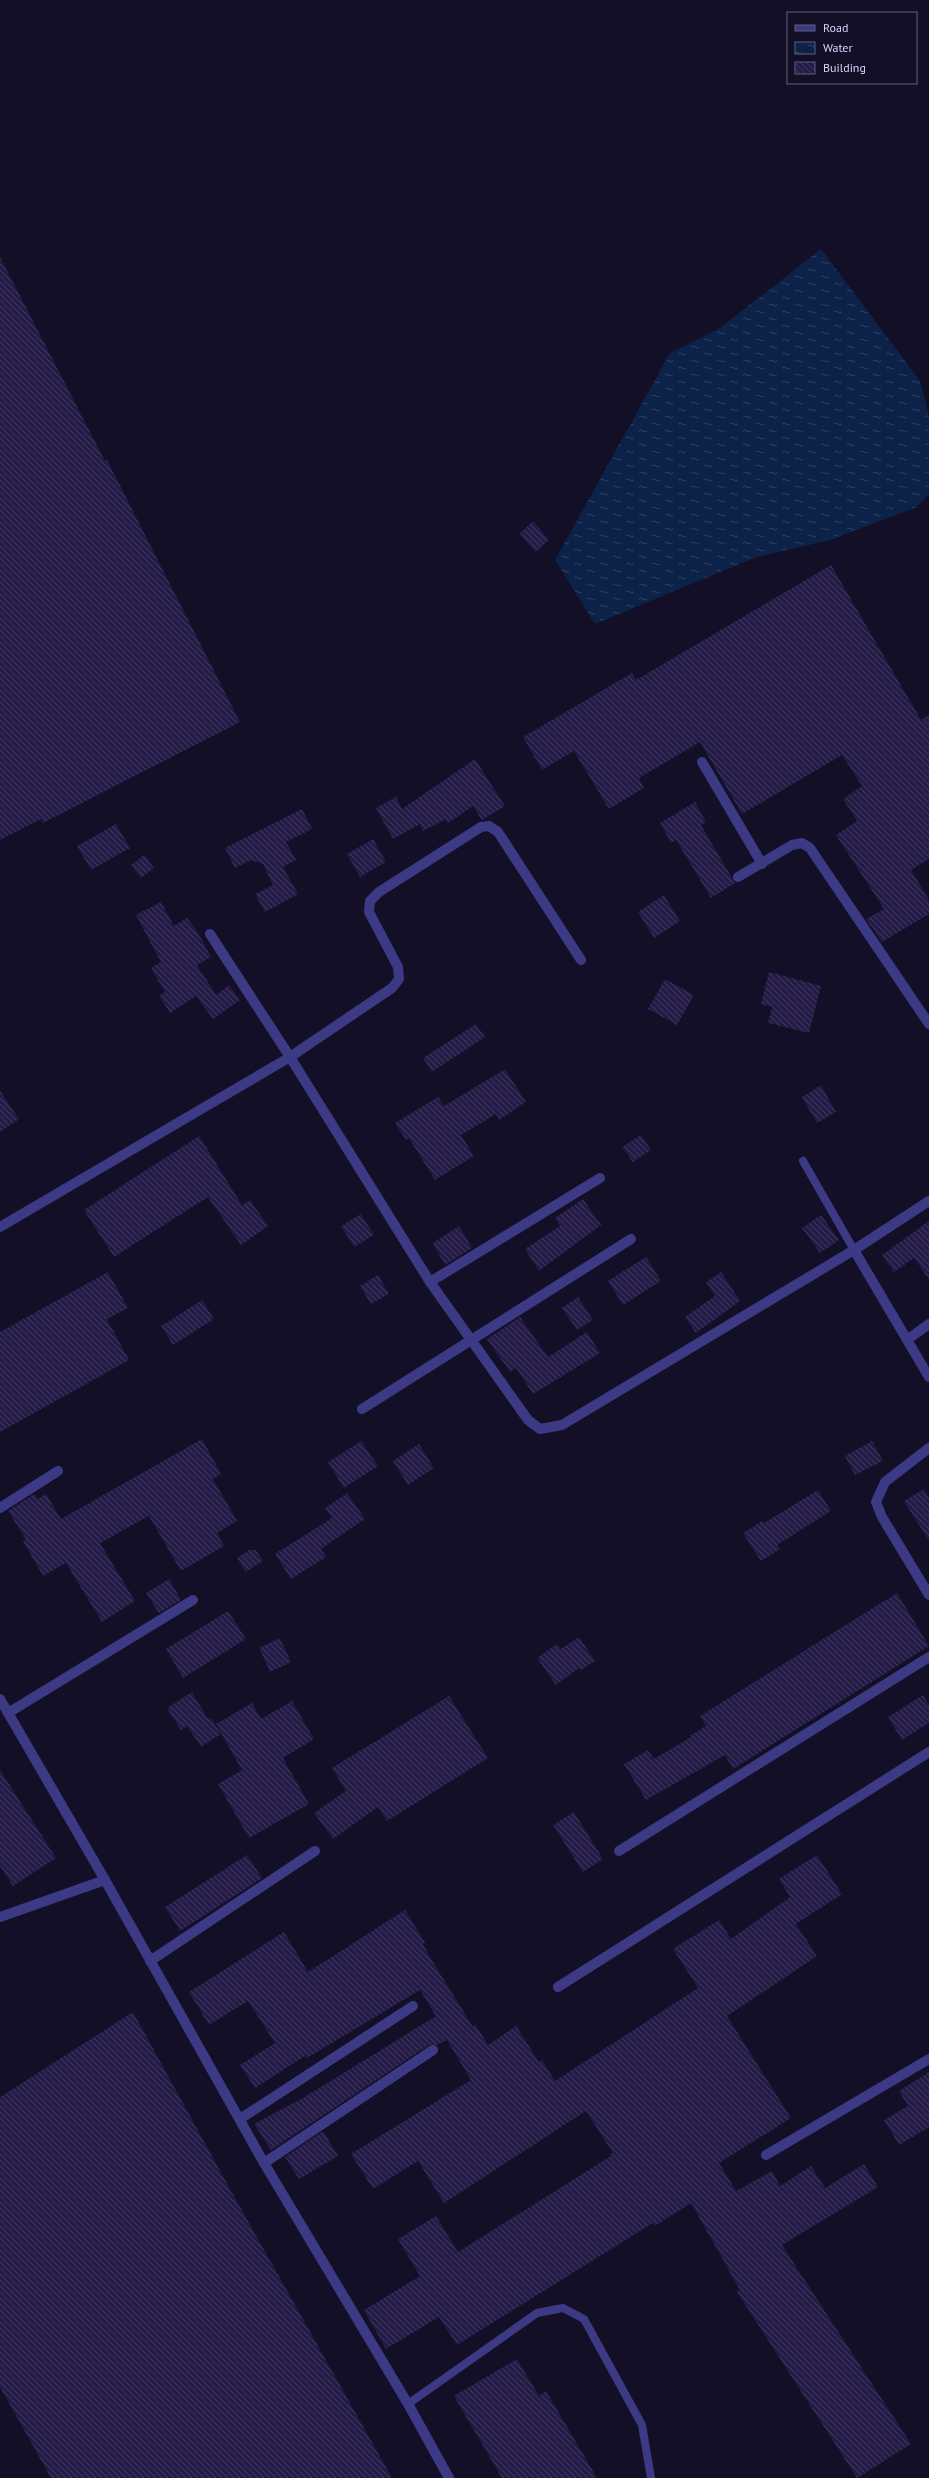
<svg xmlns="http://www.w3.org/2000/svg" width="929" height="2478" font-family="'PT Sans',sans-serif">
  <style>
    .water { fill: url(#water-ripples) }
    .building { fill: url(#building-back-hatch) }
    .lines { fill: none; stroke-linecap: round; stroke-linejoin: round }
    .service { stroke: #3d3a85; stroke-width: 8 }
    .minor { stroke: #3d3a85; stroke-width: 10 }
  </style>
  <defs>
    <pattern id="water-ripples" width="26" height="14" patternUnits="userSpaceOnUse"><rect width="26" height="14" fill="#0c2248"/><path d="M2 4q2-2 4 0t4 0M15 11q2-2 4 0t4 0" fill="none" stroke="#2f4163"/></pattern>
    <pattern id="building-back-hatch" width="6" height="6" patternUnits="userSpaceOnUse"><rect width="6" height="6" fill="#241b47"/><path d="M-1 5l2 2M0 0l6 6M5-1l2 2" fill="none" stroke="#433b63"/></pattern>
  </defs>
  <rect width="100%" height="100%" fill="#130f26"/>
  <polygon class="water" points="821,249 920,381 929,417 929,494 917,507 830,540 754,558 595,624 555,560 670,353 720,328"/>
  <g class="building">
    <polygon points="0,257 105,461 107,460 240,722 43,823 41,819 0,840"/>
    <polygon points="533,521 549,540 536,552 519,534"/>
    <polygon points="831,565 921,720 929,715 929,859 911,870 929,900 929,914 882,942 866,919 884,909 836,835 857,821 843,799 862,786 842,755 742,814 700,742 639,778 644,788 609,809 574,751 542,770 523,737 632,673 636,680"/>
    <polygon points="475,759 505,806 482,820 473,806 448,823 446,819 423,831 420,824 393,839 376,808 396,797 402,809"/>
    <polygon points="695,802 706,822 701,825 735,883 711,898 676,840 671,843 660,823"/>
    <polygon points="302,809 312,829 286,842 296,860 283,867 298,894 265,912 255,894 273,885 263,864 251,860 235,868 225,848"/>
    <polygon points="116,824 130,848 91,870 77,846"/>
    <polygon points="373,839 386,862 360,877 347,854"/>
    <polygon points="144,855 154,868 141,878 131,865"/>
    <polygon points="664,895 680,921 654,938 638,912"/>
    <polygon points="161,902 174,926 187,918 197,931 211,957 197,965 216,995 229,985 240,1000 213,1019 196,996 170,1013 159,996 165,992 151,968 161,962 136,915"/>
    <polygon points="769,972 821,986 809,1033 768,1023 772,1007 761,1004"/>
    <polygon points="665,979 694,995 677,1025 648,1009"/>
    <polygon points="476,1024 485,1037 432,1072 423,1058"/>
    <polygon points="505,1069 526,1102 499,1120 496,1114 461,1135 474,1156 435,1180 409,1138 406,1140 395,1123 438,1097 444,1106"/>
    <polygon points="821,1085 836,1112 817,1123 802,1097"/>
    <polygon points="0,1091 19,1119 0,1132"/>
    <polygon points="641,1135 651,1150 633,1162 622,1147"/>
    <polygon points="199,1136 242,1205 250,1200 268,1226 241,1245 208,1197 114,1257 84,1210"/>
    <polygon points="583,1199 601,1225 539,1271 525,1249 560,1226 555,1218"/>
    <polygon points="361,1214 374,1235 354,1247 341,1226"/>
    <polygon points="821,1215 839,1240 820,1253 802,1228"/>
    <polygon points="929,1221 929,1279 914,1258 894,1272 882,1255"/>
    <polygon points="459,1226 472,1248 445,1265 433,1243"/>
    <polygon points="646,1257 661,1281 623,1305 608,1281"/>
    <polygon points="108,1272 128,1308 107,1319 129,1360 0,1432 0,1332"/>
    <polygon points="721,1272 740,1301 696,1333 685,1317 715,1296 706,1282"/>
    <polygon points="378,1275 389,1294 371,1304 360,1286"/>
    <polygon points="578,1297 593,1320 577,1330 562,1308"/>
    <polygon points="202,1300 214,1319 173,1345 161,1326"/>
    <polygon points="520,1317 548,1357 587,1332 600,1353 533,1394 516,1368 510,1372 487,1339"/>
    <polygon points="202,1439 221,1474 213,1479 237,1521 217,1533 224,1546 181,1571 149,1516 100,1543 135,1601 102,1622 66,1563 43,1576 23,1541 26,1539 8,1511 34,1494 38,1499 46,1494 61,1519"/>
    <polygon points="361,1441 378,1466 344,1488 328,1462"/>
    <polygon points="872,1441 883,1461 855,1475 845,1456"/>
    <polygon points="419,1444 434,1468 408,1485 393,1461"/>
    <polygon points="924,1489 929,1498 929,1541 904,1501"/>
    <polygon points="818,1490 831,1511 777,1545 780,1549 761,1561 743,1533 762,1521 764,1523"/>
    <polygon points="347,1493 365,1519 321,1549 326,1557 291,1579 275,1554 332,1518 325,1508"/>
    <polygon points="249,1550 256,1550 263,1561 246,1572 237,1558"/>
    <polygon points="169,1579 181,1600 159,1613 146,1593"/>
    <polygon points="897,1593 929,1646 733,1769 725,1755 646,1800 624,1764 648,1750 654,1759 691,1737 690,1736 706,1726 700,1716"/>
    <polygon points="228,1611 246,1639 183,1678 166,1649"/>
    <polygon points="579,1637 595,1661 581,1670 579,1668 556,1685 537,1658 557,1644 561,1649"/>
    <polygon points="280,1638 291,1662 270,1672 259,1648"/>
    <polygon points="192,1692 208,1719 211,1718 221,1734 201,1747 187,1726 181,1730 167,1708"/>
    <polygon points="923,1695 929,1705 929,1723 902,1740 888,1717"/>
    <polygon points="449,1696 488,1758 387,1821 378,1807 333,1839 314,1813 346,1791 332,1768"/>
    <polygon points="292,1701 314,1739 283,1758 309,1804 249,1838 218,1784 242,1770 216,1724 252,1703 261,1719"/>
    <polygon points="0,1770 56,1858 13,1886 0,1866"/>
    <polygon points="574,1812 603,1859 583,1872 553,1825"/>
    <polygon points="247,1855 262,1878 180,1931 165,1907"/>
    <polygon points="817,1855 842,1894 796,1924 817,1956 727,2016 791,2118 719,2163 736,2191 772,2171 780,2186 811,2166 825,2188 864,2164 878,2187 782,2245 911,2444 857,2478 737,2292 740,2290 691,2203 655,2226 653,2223 457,2345 439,2317 386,2349 364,2310 420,2276 398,2239 436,2216 458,2252 611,2156 610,2154 613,2153 586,2111 444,2203 418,2161 373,2189 351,2154 471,2080 447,2040 437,2045 429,2045 271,2150 254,2124 303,2098 436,2016 420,1990 307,2058 305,2056 255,2088 240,2065 275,2043 248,2001 209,2025 189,1992 284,1932 308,1972 405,1910 425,1943 423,1944 433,1962 473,2027 476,2025 488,2045 516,2026 539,2062 542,2060 555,2081 698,1988 673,1949 719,1920 731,1939 790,1897 779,1879"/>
    <polygon points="133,2012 235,2198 392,2478 51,2478 0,2387 0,2097"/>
    <polygon points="929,2072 929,2127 899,2145 884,2120 908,2106 899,2091"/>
    <polygon points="323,2131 338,2156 299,2179 285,2157"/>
    <polygon points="517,2359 539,2396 546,2391 597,2478 502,2478 454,2396"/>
  </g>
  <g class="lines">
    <g class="service">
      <polyline points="803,1161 854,1250"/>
      <polyline points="408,2404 537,2313 563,2308 584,2319 642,2425 651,2478"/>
    </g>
    <g class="minor">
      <polyline points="702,762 762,864"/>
      <polyline points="738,877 792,845 802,843 810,848 929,1024"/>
      <polyline points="210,934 290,1057 430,1282 528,1420 540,1429 562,1425 854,1250 929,1201"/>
      <polyline points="0,1227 290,1057 392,988 399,979 398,967 369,912 370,901 379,892 481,827 489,826 498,832 581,960"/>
      <polyline points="854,1250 929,1377"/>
      <polyline points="430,1282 600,1178"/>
      <polyline points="908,1339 929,1324"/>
      <polyline points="362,1409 631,1239"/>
      <polyline points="929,1448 885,1482 876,1502 882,1517 929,1595"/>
      <polyline points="0,1508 58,1471"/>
      <polyline points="0,1699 105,1880 264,2163 408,2404 449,2478"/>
      <polyline points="8,1713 193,1600"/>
      <polyline points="619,1851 929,1657"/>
      <polyline points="0,1917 105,1880"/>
      <polyline points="150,1961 315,1851"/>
      <polyline points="558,1987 929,1752"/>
      <polyline points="240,2119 413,2006"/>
      <polyline points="766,2155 929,2059"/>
      <polyline points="264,2163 433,2050"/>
    </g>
  </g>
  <rect x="787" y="12" width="130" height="72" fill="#130f26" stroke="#625e7d"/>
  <rect x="795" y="25" width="20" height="6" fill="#3d3a85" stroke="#625e7d"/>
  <text x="823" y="32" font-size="12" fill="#d9d4ff">Road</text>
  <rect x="795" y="42" width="20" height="12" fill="url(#water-ripples)" stroke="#625e7d"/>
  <text x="823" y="52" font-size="12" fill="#d9d4ff">Water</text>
  <rect x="795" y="62" width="20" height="12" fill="url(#building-back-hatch)" stroke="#625e7d"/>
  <text x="823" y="72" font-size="12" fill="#d9d4ff">Building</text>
</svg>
